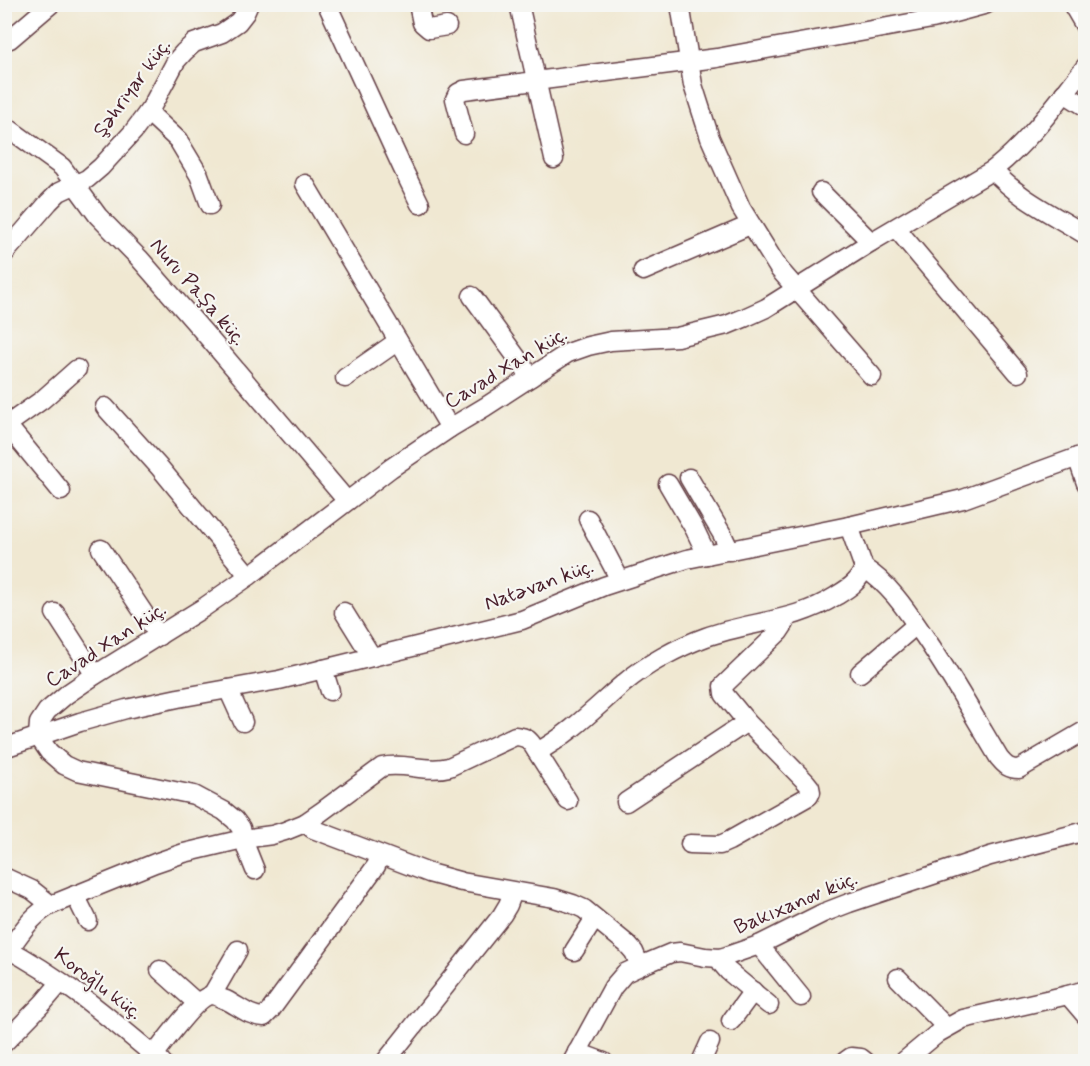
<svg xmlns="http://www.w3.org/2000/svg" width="1090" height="1066" font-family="Mynerve,sans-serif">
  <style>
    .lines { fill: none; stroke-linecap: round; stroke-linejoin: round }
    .minor-casing { stroke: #633d44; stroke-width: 21 }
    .minor { stroke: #fff; stroke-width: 18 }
    .labels { text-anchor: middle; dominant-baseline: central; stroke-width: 4.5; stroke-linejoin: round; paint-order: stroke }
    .street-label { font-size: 21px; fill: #4a1f2b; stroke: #f6f6f2 }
  </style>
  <rect width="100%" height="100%" fill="#f6f6f2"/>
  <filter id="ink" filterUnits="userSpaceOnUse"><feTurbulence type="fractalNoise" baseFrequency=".0167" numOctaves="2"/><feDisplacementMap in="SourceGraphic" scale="12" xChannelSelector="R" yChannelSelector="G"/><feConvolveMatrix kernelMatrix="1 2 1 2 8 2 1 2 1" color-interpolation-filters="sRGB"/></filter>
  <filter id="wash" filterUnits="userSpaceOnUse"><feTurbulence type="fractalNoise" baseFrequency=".008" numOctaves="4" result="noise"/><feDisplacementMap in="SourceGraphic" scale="24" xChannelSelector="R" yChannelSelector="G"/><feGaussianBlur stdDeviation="1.35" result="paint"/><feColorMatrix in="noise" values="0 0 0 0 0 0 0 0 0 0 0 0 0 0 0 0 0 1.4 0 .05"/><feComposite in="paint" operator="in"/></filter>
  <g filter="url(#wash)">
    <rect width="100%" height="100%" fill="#f0e8d2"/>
  </g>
  <g filter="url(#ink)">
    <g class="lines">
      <defs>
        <g id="minor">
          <polyline points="327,4 402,167 420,204"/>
          <polyline points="418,4 422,23 429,29 447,26"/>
          <polyline points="519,4 554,159"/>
          <polyline points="680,4 693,85 710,138 741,208 779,269 872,376"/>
          <polyline points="1072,4 1086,28"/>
          <polyline points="4,41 10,39 51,4"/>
          <polyline points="1064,93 1086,107"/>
          <polyline points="148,112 178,140 199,175 210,205"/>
          <polyline points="4,125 62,167 98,216 139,258 207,336 347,501"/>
          <polyline points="464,134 455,99 458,93 464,90 717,58 932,19 987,4"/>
          <path d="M 993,170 C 1017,198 1054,215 1086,235"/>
          <polyline points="305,184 450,428"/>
          <polyline points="821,192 871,242"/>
          <polyline points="896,228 1018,373"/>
          <polyline points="4,254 49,202 59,192 87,179 101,167 133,132 151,108 176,61 184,52 194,43 222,33 238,22 245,13 249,4"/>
          <polyline points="643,271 750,225"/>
          <polyline points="472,296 531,377"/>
          <polyline points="345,378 398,341"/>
          <polyline points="105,407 160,468 249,576"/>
          <polyline points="7,425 61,491"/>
          <polyline points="4,427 42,400 77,369"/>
          <polyline points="1077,457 1086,483"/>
          <polyline points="689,478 722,534 730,551"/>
          <polyline points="668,484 695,530 707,555"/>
          <polyline points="588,519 620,580"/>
          <polyline points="101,549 159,636"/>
          <path d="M 864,568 C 888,583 905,608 920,630 C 949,671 973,715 999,758 C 1005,765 1008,769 1019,769 L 1086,730"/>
          <polyline points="344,612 372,657"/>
          <polyline points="55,613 95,675"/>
          <polyline points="323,669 330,691"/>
          <polyline points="860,673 916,625"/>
          <polyline points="228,689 243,722"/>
          <polyline points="4,748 80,722 126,709 178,698 279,680 522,620 604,586 687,559 849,526 963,499 1086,454"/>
          <polyline points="537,752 568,801"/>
          <polyline points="626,802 747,722"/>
          <polyline points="305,823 313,829 429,873 462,882 554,898 573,904 584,909 627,944 634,952 640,966"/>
          <polyline points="690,844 720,845 729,841 809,796 811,792 810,787 806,782 747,722 724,694 723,686 779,632 785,623 785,618"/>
          <path d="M 255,870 L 247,850 L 241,828 L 235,820 L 224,811 L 194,795 L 77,771 L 64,765 L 49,752 L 38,736 L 39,723 L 47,711 L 67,694 L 95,675 L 203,608 L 249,576 L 391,468 L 450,428 L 485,407 L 568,353 L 588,346 L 611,341 L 677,337 L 727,325 L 744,318 L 766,308 L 871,242 L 993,170 C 1030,141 1057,102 1086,66"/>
          <polyline points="4,877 32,890 51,905"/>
          <polyline points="75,895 88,921"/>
          <polyline points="759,945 801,997"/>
          <path d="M 4,947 C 62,977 112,1020 162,1062"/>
          <path d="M 9,949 C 22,932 32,915 51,905 L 155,863 L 184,853 L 243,839 L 272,835 L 285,831 L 305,823 L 321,812 L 382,767 C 404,762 426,773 449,767 L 515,736 C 529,737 530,741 537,752 C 570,734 595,708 623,684 C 645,665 678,647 706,637 C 750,621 795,622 836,596 C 849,588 858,583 864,568 L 849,526"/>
          <polyline points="574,951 595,918"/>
          <polyline points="720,958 722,964 728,971 769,1005"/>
          <polyline points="160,970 197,1003"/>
          <polyline points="898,978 946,1027"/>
          <polyline points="212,995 238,950"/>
          <polyline points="1068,995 1086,1016"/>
          <polyline points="731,1021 753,991"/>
          <polyline points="4,1043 43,1003 61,982"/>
          <polyline points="577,1052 604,1062"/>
          <path d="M 154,1055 C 164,1043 198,994 213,995 C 216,995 222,999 226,1000 C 240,1007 248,1016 264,1017 L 270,1011 L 376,866 L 380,856"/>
          <polyline points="385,1062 502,915 508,905 513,892"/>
          <polyline points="572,1062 613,987 625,973 640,966 671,953 680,952 705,957 720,958 727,956 759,945 823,913 849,903 990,856 1086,831"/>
          <polyline points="701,1062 710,1042"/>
          <polyline points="844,1062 851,1057 861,1058 866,1062"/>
          <polyline points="903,1062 938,1033 963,1019 1068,995 1086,990"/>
        </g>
      </defs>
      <use href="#minor" class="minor-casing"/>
      <use href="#minor" class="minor"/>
    </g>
  </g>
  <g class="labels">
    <g class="street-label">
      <text transform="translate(132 88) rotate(-54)">Şəhriyar küç.</text>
      <text transform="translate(198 292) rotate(49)">Nuru Paşa küç.</text>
      <text transform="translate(506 368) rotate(-31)">Cavad Xan küç.</text>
      <text transform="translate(539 585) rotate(-20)">Natəvan küç.</text>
      <text transform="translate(106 645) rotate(-33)">Cavad Xan küç.</text>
      <text transform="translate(796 903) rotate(-23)">Bakıxanov küç.</text>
      <text transform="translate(98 984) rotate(37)">Koroğlu küç.</text>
    </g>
  </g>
  <rect width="1090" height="1066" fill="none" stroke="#f6f6f2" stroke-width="24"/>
</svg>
